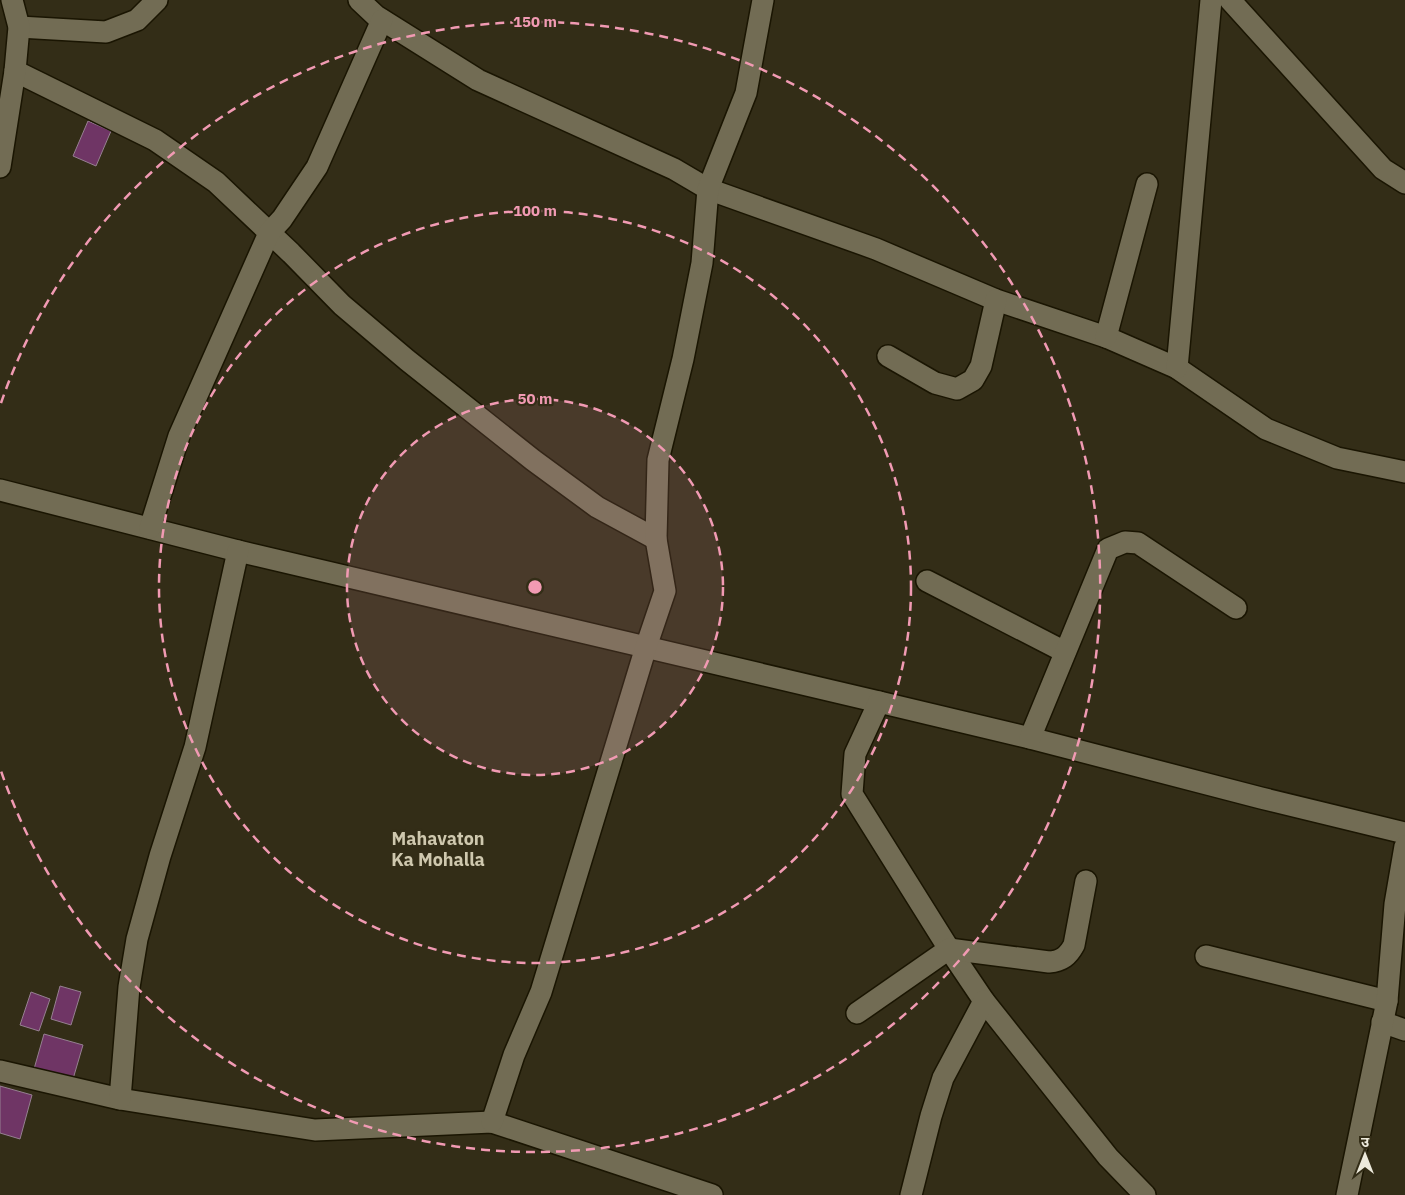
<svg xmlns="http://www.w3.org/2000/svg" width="1405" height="1195" font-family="'IBM Plex Sans','Noto Sans Devanagari',sans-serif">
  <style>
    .building { fill: #6f3565; stroke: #968091 }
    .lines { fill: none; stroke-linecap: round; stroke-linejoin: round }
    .minor-casing { stroke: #1a1502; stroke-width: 24 }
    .minor { stroke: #726c54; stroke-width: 21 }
    .ring { fill: none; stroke: #f19ab3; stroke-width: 2.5; stroke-dasharray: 9 6 }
    .labels { text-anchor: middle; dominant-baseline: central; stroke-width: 4.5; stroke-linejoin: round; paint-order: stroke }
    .neighbourhood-label { font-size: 18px; font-weight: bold; fill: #cfc8ae; stroke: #332d17 }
    .centre { fill: #f19ab3; stroke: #332d17; stroke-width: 2.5 }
    .ring-label { font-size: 15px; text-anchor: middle; font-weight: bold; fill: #f19ab3; stroke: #332d17; stroke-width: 4.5; stroke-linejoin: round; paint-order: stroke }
  </style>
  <rect width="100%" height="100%" fill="#332d17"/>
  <g class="building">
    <polygon points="88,121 111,131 96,166 73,156"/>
    <polygon points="60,986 81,992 71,1025 51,1019"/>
    <polygon points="31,992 50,999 39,1031 20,1025"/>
    <polygon points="44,1034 83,1045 73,1079 34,1069"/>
    <polygon points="0,1086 32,1095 20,1139 0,1133"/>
  </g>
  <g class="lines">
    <defs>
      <g id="minor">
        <polyline points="359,0 376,16 478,80 674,169 708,189 876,249 996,300 1106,337 1177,368 1266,429 1337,458 1405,472"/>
        <polyline points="1230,0 1383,169 1405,183"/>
        <polyline points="19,27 106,32 137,20 157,0"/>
        <polyline points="15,71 155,140 216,182 291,253 342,305 407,360 533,460 597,507 656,539"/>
        <polyline points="0,167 15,71 19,27 12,0"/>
        <polyline points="1106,337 1147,184"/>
        <polyline points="888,356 935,383 957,389 973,380 981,366 996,300"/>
        <polyline points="1177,368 1211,0"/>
        <polyline points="0,490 238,551 879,702 1030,738 1261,798 1405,833"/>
        <polyline points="150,528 179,436 269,233 282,219 317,167 382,20"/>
        <polyline points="927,581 1065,652"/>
        <polyline points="879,702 855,754 852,794 949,949 984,1001 1108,1157 1145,1195"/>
        <polyline points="1030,738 1108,549 1125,542 1138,543 1236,608"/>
        <polyline points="1206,956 1387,1001"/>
        <path d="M 857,1013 L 949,949 L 1049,962 C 1062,961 1068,956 1074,945 L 1086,881"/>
        <polyline points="1382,1022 1405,1030"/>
        <polyline points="0,1071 120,1099 315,1130 492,1122 712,1195"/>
        <polyline points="120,1099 129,987 137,939 160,856 195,747 238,551"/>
        <polyline points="492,1122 514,1055 541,992 646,647 665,591 656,539 658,460 683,359 702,263 708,189 746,93 763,0"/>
        <polyline points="911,1195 931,1116 943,1078 984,1001"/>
        <polyline points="1347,1195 1387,1001 1395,904 1405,846"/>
      </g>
    </defs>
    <use href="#minor" class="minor-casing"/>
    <use href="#minor" class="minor"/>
  </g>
  <circle cx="535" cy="587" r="188" fill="#f19ab3" fill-opacity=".12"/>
  <g class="ring">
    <circle cx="535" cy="587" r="188"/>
    <circle cx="535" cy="587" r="376"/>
    <path d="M1 403A565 565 0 1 1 1 771"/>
  </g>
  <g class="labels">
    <g class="neighbourhood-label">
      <text x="438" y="838">Mahavaton<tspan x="438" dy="21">Ka Mohalla</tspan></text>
    </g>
  </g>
  <circle cx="535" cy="587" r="8" class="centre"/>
  <g class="ring-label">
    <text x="535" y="27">150 m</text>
    <text x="535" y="216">100 m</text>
    <text x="535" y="404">50 m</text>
  </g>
  <g transform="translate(1365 1155)" stroke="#332d17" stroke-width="4" paint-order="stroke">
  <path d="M0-4L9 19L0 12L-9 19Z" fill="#edeadc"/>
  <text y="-8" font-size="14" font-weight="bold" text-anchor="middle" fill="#edeadc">उ</text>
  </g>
</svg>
